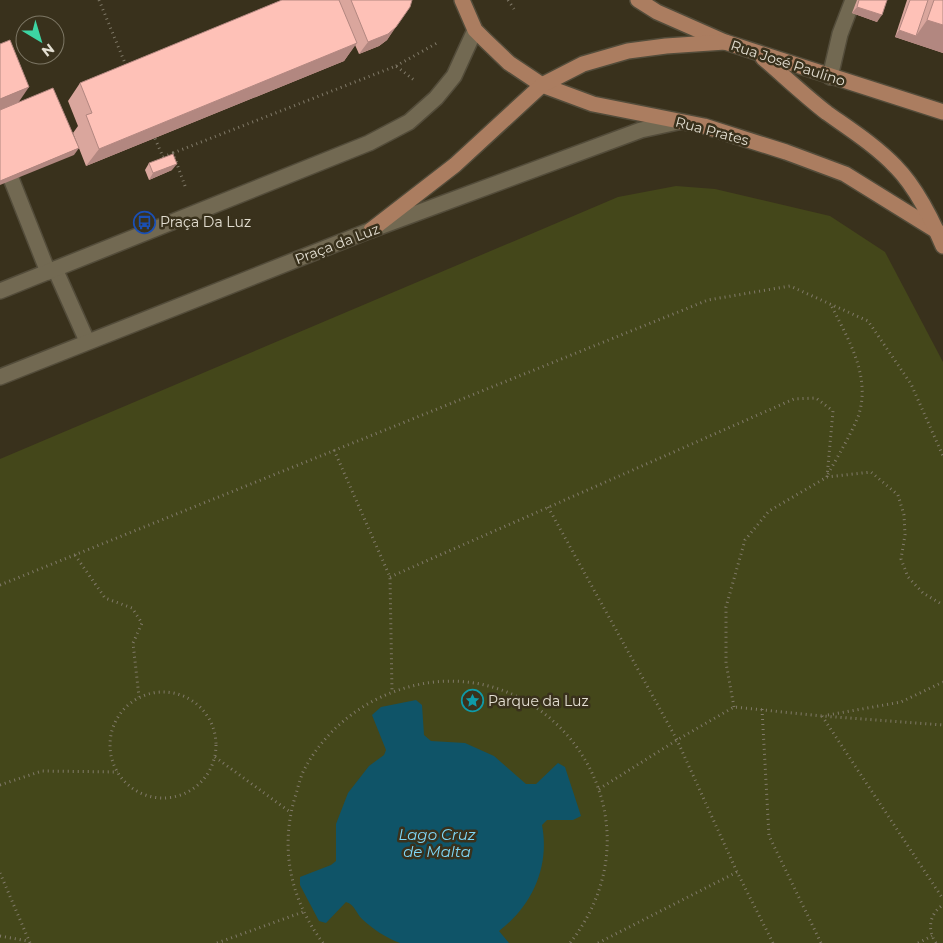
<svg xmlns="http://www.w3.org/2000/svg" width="943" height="943" font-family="Montserrat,sans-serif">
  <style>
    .green { fill: #44471a }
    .water { fill: #0f5468 }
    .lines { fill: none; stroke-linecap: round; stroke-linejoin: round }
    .minor-casing { stroke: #534c3a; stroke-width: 18 }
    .major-casing { stroke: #534c3a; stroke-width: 18 }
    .path { stroke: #817a69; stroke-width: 3; stroke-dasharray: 1 4; stroke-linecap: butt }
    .minor { stroke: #726952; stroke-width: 15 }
    .major { stroke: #ab7d60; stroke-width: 15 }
    .wall { fill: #daa69d }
    .shaded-wall { fill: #b28780 }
    .building { fill: #fec1b7; stroke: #b28780 }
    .labels { text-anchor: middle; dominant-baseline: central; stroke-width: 5; stroke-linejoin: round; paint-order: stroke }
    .street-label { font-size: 14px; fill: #e4dfd2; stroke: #39311c }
    .poi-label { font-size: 14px; fill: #e4dfd2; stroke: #39311c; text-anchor: start }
    .water-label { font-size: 15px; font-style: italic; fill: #7fd7f7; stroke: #39311c }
  </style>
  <rect width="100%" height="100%" fill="#39311c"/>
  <polygon class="green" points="676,186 715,189 830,216 885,252 943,362 943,943 0,943 0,459 618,197"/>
  <path class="water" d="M 416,700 L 422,705 L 424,735 L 431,741 L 465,743 L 494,756 L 526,784 L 536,784 L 558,763 L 565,767 L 581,816 L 573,820 L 547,820 L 542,825 C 550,867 532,906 499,931 L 509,943 L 400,943 C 386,938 373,929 362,919 C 356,913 355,905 346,902 L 326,923 L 319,921 L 300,885 L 300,877 L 331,865 L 336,861 L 336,824 L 348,793 L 369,766 L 384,755 L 386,750 L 372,715 L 381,707 Z"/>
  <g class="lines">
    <defs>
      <g id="minor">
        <polyline points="830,77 840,34 853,0"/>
        <polyline points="12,181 48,272"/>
        <polyline points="55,269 87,341"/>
        <polyline points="0,291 369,143 409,122 436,98 454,76 475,30"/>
        <polyline points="0,377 371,230 641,130 678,122"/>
      </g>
      <g id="major">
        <polyline points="462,0 475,30 485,40 509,63 542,85 593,104 704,126 786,152 845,174 937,231"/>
        <polyline points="638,0 657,12 725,42 943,112"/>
        <path d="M 763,58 C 784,76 805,96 827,113 C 851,130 876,146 896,167 C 915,186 933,221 943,246"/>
        <polyline points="371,230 455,165 542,85 583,64 628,51 666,46 725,42"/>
      </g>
    </defs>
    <use href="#minor" class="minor-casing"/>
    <use href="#major" class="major-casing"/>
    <g class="path">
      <polyline points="99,0 127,68"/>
      <polyline points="508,0 514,9"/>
      <polyline points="396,66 437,43"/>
      <polyline points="153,134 163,157 173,153 185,186"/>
      <polyline points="173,153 396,66 414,80"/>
      <polyline points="334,450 390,577 392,691"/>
      <path d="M 828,474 C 838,456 850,436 858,417 C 872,377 848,339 831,305"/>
      <polyline points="548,507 677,740 737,872 773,943"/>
      <polyline points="75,555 105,598 132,608 142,623 133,643 139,697"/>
      <polyline points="390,577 794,399 816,398 833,411 827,477"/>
      <polyline points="0,585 708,300 790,286 868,321 911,384 943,456"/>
      <circle cx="163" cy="745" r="53"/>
      <polyline points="734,707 726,663 726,607 745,540 769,511 827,477 871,472 898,495 904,515 905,535 901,559 908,577 923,593 943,605"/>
      <polyline points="762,709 769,836 821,943"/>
      <polyline points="828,715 901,702 943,682"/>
      <polyline points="822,716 943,899"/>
      <polyline points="215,757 290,812"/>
      <polyline points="0,785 42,771 118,772"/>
      <polyline points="599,789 677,740 734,707 822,716 943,725"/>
      <polyline points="0,873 30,943"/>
      <polyline points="0,936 28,941"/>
      <polyline points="217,943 303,912"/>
      <path d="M 323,943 C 290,899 279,847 296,794 C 298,787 300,779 303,772 C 318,742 343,717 373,701 C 529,620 679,804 570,943"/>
      <polyline points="598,943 737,872"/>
      <polyline points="918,943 932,936"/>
      <path d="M 936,943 C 927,930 929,914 943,905"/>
    </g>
    <use href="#minor" class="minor"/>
    <use href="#major" class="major"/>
  </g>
  <g class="wall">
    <polygon points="282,0 412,0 387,40 379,46 359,54 355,45 344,61 86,166 73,133 78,126 68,101 80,83"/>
    <polygon points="857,0 887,0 877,22 852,13"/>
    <polygon points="907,0 943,0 943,53 895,37"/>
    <polygon points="149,163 172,170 149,180 145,170"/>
  </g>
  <g class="shaded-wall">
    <polygon points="857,7 882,15 877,22 852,13"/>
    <polygon points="927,20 943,25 943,53 895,37 899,30 916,36"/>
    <polygon points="396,27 387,40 379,46 359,54 368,42"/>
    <polygon points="357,43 344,61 86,166 99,149"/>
    <polygon points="29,87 14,109 0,115 0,99"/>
    <polygon points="79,148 74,155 0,185 0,181"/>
    <polygon points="177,164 172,170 149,180 153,173"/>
  </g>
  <g class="building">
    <polygon points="282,0 339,0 357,43 99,149 86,115 92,113 80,83"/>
    <polygon points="351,0 412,0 410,7 396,27 388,34 368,42"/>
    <polygon points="859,0 887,0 882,15 857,7"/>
    <polygon points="910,0 928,0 916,36 899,30"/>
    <polygon points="934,0 943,0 943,25 927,20"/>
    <polygon points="10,40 29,87 0,99 0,44"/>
    <polygon points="53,88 79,148 0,181 0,110"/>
    <polygon points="173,154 177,164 153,173 149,163"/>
  </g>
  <defs>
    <symbol id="bus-ring" viewBox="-11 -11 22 22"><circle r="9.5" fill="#39311c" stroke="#1a4fb4" stroke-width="1.5"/><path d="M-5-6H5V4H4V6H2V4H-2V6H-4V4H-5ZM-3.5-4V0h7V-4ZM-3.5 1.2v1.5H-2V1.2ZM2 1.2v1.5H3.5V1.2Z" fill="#1a4fb4"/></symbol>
    <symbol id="sight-ring" viewBox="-11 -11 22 22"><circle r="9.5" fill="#39311c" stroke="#0f9aa8" stroke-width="1.5"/><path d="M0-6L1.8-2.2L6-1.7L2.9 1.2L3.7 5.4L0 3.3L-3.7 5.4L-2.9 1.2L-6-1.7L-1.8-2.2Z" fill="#0f9aa8"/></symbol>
  </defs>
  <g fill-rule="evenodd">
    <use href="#bus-ring" x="132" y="210" width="25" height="25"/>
    <use href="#sight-ring" x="460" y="688" width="25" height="25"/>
  </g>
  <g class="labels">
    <g class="street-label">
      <text transform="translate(788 63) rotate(18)">Rua José Paulino</text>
      <text transform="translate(712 131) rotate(15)">Rua Prates</text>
      <text transform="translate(337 244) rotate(-21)">Praça da Luz</text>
    </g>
    <g class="poi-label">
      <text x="160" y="222">Praça Da Luz</text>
      <text x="488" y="701">Parque da Luz</text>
    </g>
    <g class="water-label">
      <text x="437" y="834">Lago Cruz<tspan x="437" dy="17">de Malta</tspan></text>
    </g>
  </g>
  <g transform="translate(40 40) rotate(142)"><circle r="24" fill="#39311c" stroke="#7d7765"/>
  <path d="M0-4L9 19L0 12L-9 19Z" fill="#3dd4a3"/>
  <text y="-8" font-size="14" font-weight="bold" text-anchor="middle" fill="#e4dfd2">N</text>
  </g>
</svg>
